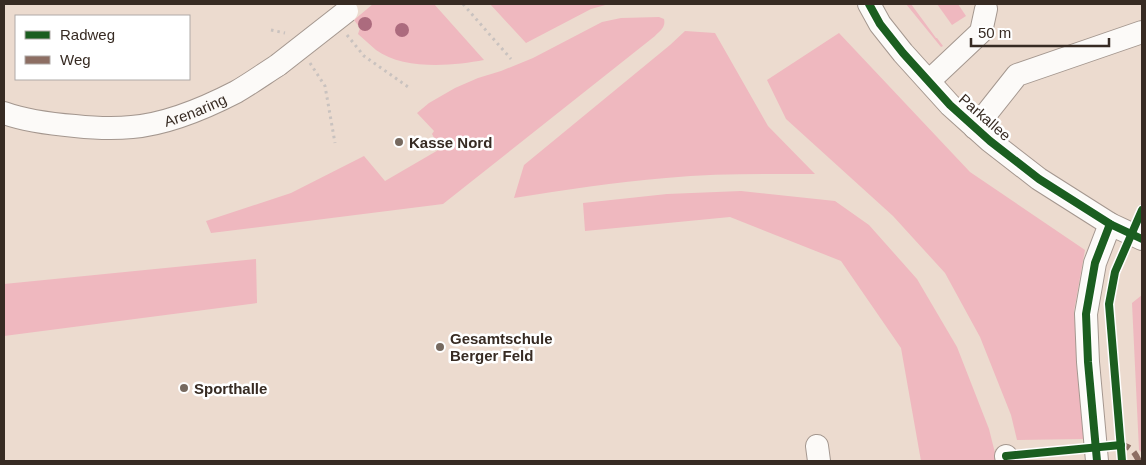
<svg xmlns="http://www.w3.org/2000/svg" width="1146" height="465" font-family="Arial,sans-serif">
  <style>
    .green { fill: #efb8bf }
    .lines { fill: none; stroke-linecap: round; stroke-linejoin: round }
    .minor-casing { stroke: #a4978f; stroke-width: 24 }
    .path { stroke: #c9c2bf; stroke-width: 3; stroke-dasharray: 2.5 4; stroke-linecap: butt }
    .minor { stroke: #fcfaf8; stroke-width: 22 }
    .minor-bridge-casing { stroke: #a4978f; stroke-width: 24; stroke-linecap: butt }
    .minor-bridge { stroke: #fcfaf8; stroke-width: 22 }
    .quiet { stroke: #8d6e63; stroke-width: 6; stroke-dasharray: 12 6; stroke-linecap: butt }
    .cycleway-casing { stroke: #fff; stroke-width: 11 }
    .cycleway { stroke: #1b5e20; stroke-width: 8 }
    .tree { fill: #ac6b7e }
    .poi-dot { fill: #76695f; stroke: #fff; stroke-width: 2 }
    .labels { text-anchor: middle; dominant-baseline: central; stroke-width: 5; stroke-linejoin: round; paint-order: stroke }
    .street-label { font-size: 15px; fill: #372b23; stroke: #fff }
    .poi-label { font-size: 15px; font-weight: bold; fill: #372b23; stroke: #fff; text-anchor: start }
  </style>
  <rect width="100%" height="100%" fill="#ecdbcf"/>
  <g class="green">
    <path d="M 373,4 L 434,4 L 484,60 C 453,66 403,70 376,50 C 370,45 364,39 358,34 L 360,28 L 354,20 Z"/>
    <polygon points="490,4 609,4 591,9 526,43"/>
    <polygon points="906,4 911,4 936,38 937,38 943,46 941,47"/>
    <polygon points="937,4 958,4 966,16 952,25"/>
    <path d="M 659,17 L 664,19 C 666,27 660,31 655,36 L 443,204 L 211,233 L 206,221 L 291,193 L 364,156 L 385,181 L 440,149 L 432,134 L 434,131 L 417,113 L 429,103 L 455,88 L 478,78 L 501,71 L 533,58 L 602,22 L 621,18 Z"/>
    <path d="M 685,31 L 715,33 L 768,126 L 815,174 C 765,174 716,173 666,178 C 615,182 565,190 514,198 L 524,165 L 670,45 Z"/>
    <polygon points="839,33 970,172 1085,250 1074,311 1084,439 1017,440 1011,415 980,337 945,273 893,216 786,119 767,80"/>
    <polygon points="741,191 835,201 869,225 917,279 957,347 989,429 997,461 921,461 901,348 841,261 730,217 585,231 583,203 667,194"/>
    <polygon points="256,259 257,303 4,336 4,284"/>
    <polygon points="1142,295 1142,453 1139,450 1132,303"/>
  </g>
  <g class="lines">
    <defs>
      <g id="minor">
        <polyline points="869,4 880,24 903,53 950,105 990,141 1039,179 1110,224 1142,239"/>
        <polyline points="929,81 981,32 986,9"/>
        <path id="s1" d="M 4,113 C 26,121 51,124 75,126 C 94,128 113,129 132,127 C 168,124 205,108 236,92 C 250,84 264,74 278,65"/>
        <polyline points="975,128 1017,75 1142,32"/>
        <polyline points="817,446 819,461"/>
        <polyline points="1006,456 1007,461"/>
        <polyline points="1097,461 1088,362 1086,314 1095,263 1110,224"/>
      </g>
    </defs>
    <use href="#minor" class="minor-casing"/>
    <g class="path">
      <polyline points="463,4 511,59"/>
      <polyline points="271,30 285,33"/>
      <polyline points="347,35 364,56 411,89"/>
      <polyline points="310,63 325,86 335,143"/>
    </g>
    <use href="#minor" class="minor"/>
    <defs>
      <polyline id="minor-bridge" points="278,65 347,11"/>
    </defs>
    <use href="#minor-bridge" class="minor-bridge-casing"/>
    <use href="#minor-bridge" class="minor-bridge"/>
    <path class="quiet" d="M 1118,445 C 1130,445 1134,451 1139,461"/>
    <defs>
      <g id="cycleway">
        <polyline points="869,4 880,24 903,53 950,105 990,141 1039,179 1110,224 1142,239"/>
        <polyline points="1006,456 1121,445"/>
        <polyline points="1097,461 1088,362 1086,314 1095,263 1110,224"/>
        <polyline points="1122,461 1109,304 1115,272 1142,210"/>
      </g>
    </defs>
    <use href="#cycleway" class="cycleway-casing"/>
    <use href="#cycleway" class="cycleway"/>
  </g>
  <g class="tree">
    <circle cx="365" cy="24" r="7"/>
    <circle cx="402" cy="30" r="7"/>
  </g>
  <g class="poi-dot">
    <circle cx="399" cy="142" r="5"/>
    <circle cx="440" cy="347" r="5"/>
    <circle cx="184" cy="388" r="5"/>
  </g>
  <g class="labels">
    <g class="street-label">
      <text stroke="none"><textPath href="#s1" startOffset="195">Arenaring</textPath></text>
      <text transform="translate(985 117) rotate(41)">Parkallee</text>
    </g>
    <g class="poi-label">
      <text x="409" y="142">Kasse Nord</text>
      <text x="450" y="338">Gesamtschule<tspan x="450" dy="17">Berger Feld</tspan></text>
      <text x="194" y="388">Sporthalle</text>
    </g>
  </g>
  <rect width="1146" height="465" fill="none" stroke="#372b23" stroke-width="10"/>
  <rect x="15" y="15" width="175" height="65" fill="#ffffff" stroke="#afaaa7"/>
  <rect x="25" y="31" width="25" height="8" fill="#1b5e20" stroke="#afaaa7"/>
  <text x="60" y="40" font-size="15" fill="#372b23">Radweg</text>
  <rect x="25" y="56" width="25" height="8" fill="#8d6e63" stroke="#afaaa7"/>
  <text x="60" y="65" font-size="15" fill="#372b23">Weg</text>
  <path d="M971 38v8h138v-8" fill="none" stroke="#372b23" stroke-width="2.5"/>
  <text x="978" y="38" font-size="15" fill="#372b23" stroke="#ffffff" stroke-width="4" paint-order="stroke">50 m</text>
</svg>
